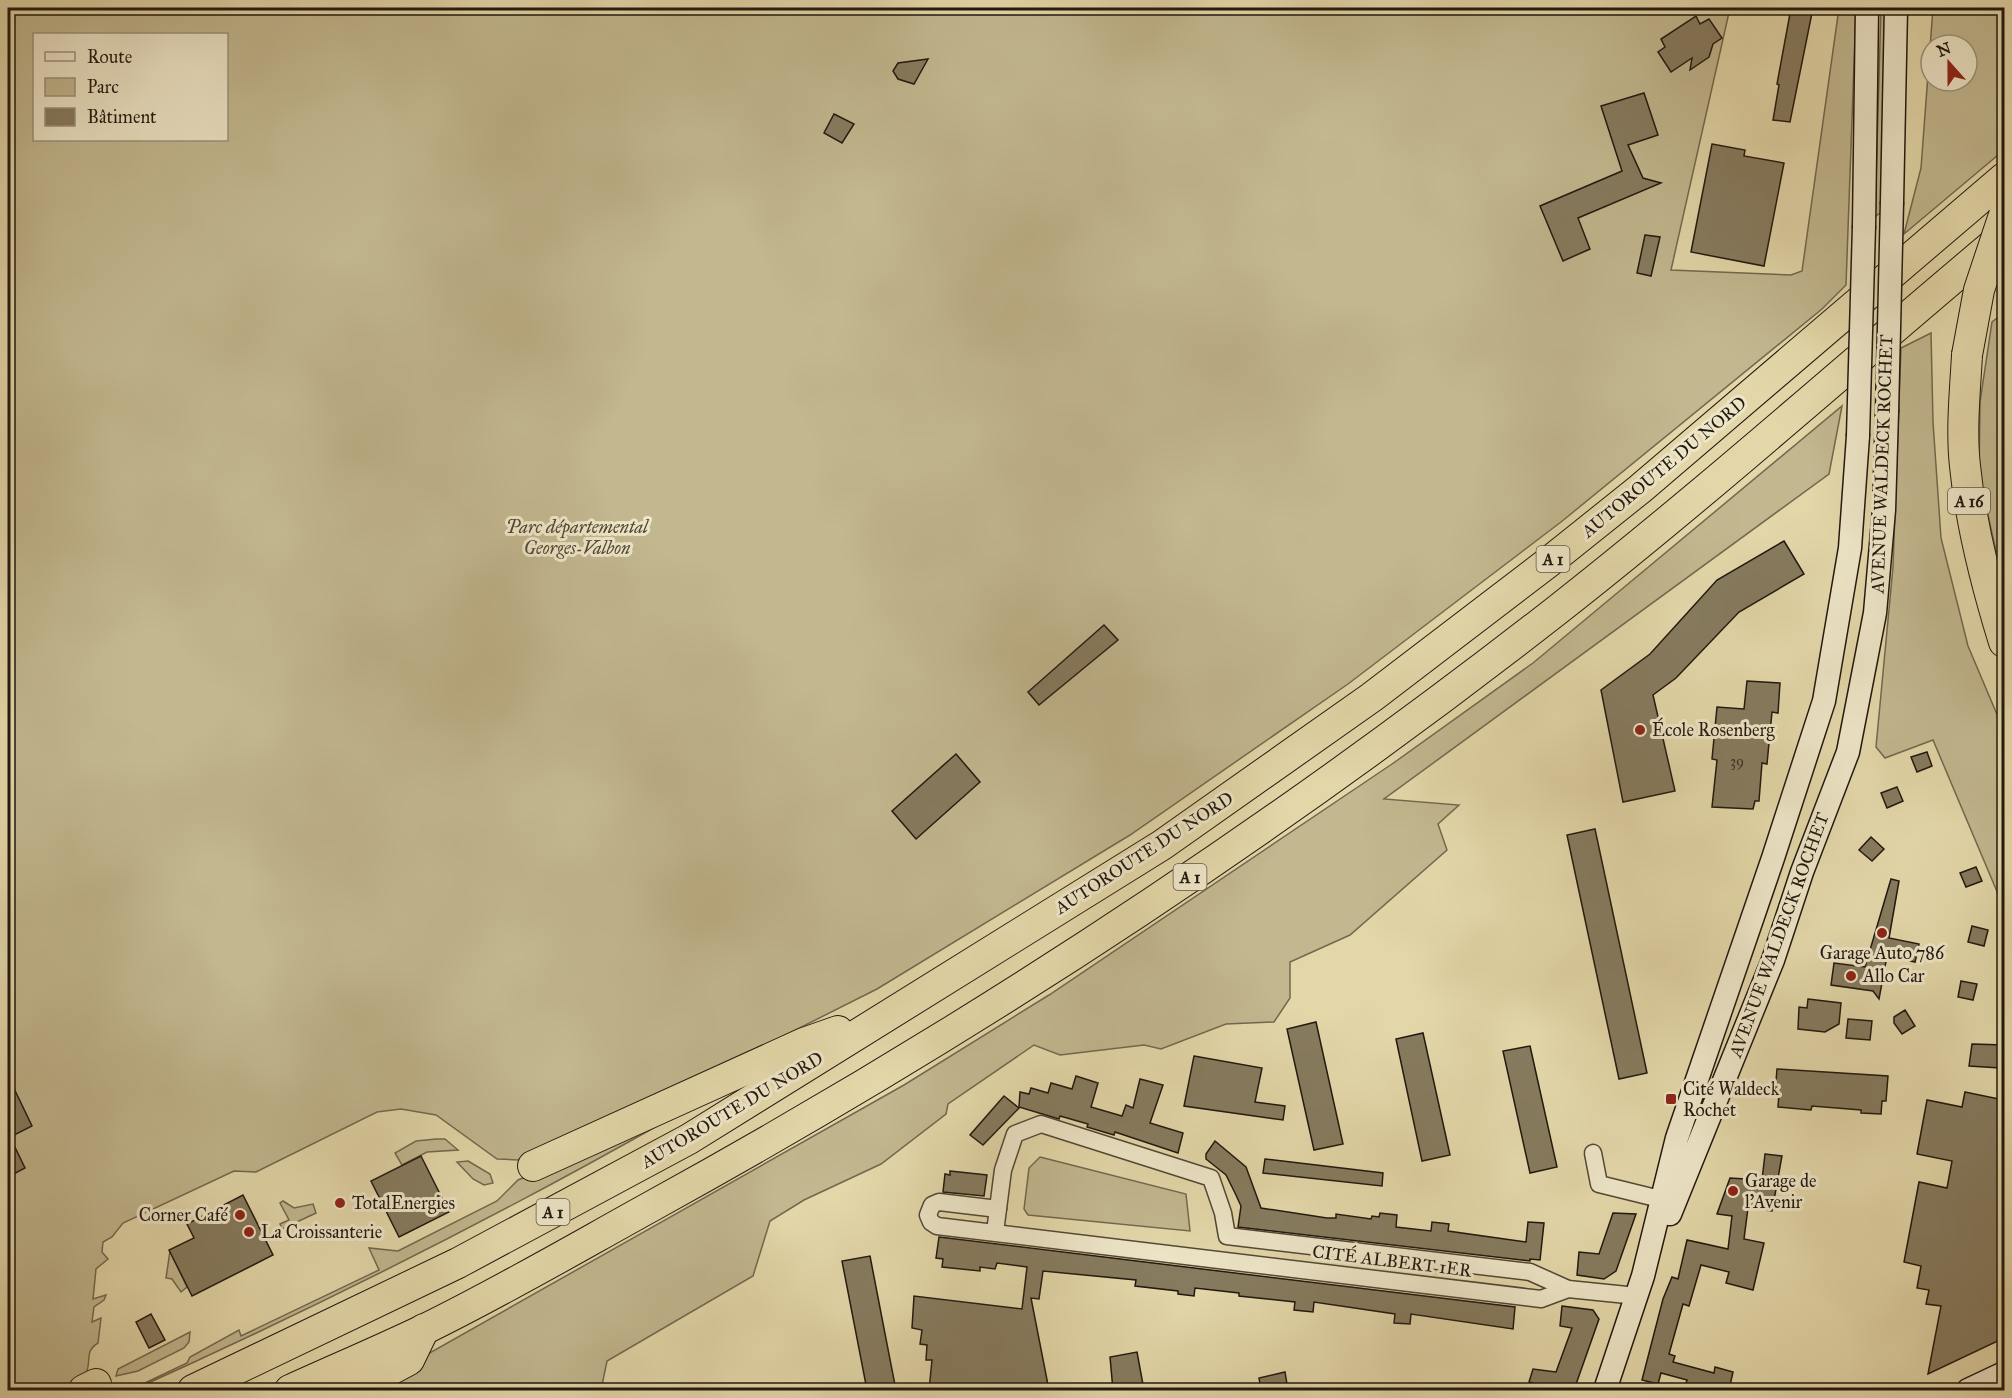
<svg xmlns="http://www.w3.org/2000/svg" width="2012" height="1398" font-family="'IM FELL Great Primer',serif">
  <style>
    .green { fill: #c2b78f; stroke: #72684f; stroke-width: 1.5; fill-rule: evenodd }
    .building { fill: #867b5f; stroke: #21180f; stroke-width: 1.5 }
    .lines { fill: none; stroke-linecap: round; stroke-linejoin: round }
    .street-casing { stroke: #524836; stroke-width: 19 }
    .secondary-casing { stroke: #21180f; stroke-width: 25 }
    .highway-casing { stroke: #21180f; stroke-width: 32 }
    .street { stroke: #ede5c7; stroke-width: 16 }
    .secondary { stroke: #ede5c7; stroke-width: 22 }
    .highway { stroke: #e3d7a9; stroke-width: 30 }
    .secondary-bridge-casing { stroke: #21180f; stroke-width: 25; stroke-linecap: butt }
    .highway-bridge-casing { stroke: #21180f; stroke-width: 32; stroke-linecap: butt }
    .secondary-bridge { stroke: #ede5c7; stroke-width: 22 }
    .highway-bridge { stroke: #e3d7a9; stroke-width: 30 }
    .poi-dot { fill: #8f2418; stroke: #ede5c7; stroke-width: 2 }
    .labels { text-anchor: middle; dominant-baseline: central; stroke-width: 6; stroke-linejoin: round; paint-order: stroke }
    .number-label { font-size: 15px; fill: #3a3123 }
    .shield { fill: #ede5c7; stroke: #5e5646; stroke-width: 1.5 }
    .shield-label { font-size: 16px; font-weight: bold; fill: #21180f }
    .street-label { font-size: 18px; fill: #21180f; stroke: #ede5c7 }
    .park-label { font-size: 18px; font-style: italic; fill: #514835; stroke: #ede5c7 }
    .poi-label { font-size: 18px; fill: #21180f; stroke: #ede5c7; text-anchor: start }
  </style>
  <rect width="100%" height="100%" fill="#e3d7a9"/>
  <filter id="stains"><feTurbulence type="fractalNoise" baseFrequency=".00333" numOctaves="4"/><feColorMatrix values="0 0 0 0 .2 0 0 0 0 .09 0 0 0 0 .02 0 0 0 .5 -.17"/></filter>
  <radialGradient id="worn" r=".72"><stop offset=".6" stop-color="#630" stop-opacity="0"/><stop offset="1" stop-color="#630" stop-opacity=".3"/></radialGradient>
  <g class="green">
    <path d="M 8,8 L 1730,8 L 1671,270 L 1791,275 L 1802,271 L 1839,8 L 1856,8 L 1846,285 L 1822,309 L 1561,522 L 1348,684 L 1130,835 L 877,989 L 692,1082 L 518,1160 L 497,1159 L 436,1115 L 401,1109 L 377,1112 L 256,1172 L 234,1171 L 123,1223 L 112,1237 L 103,1242 L 102,1252 L 108,1259 L 96,1269 L 93,1299 L 106,1295 L 104,1300 L 94,1307 L 92,1322 L 101,1318 L 98,1343 C 85,1351 91,1359 87,1371 C 76,1398 31,1390 8,1390 ZM 34,34 L 226,34 L 226,140 L 34,140 Z"/>
    <polygon points="1881,8 1889,8 1882,211 1875,217"/>
    <path d="M 1933,8 L 2004,8 L 2004,150 L 1904,234 L 1921,168 ZM 1931,45 L 1967,45 L 1967,81 L 1931,81 Z"/>
    <polygon points="2004,313 2004,587 1979,475 1980,402 1992,322"/>
    <polygon points="1931,333 1933,422 1941,538 1968,646 2004,731 2004,901 2001,901 1933,740 1885,758 1876,747 1893,567 1901,348"/>
    <polygon points="1842,406 1829,474 1384,799 1459,805 1438,824 1447,850 1350,935 1290,962 1290,998 1274,1022 1226,1024 1161,1049 1144,1045 1060,1055 1034,1045 948,1104 946,1114 881,1164 804,1200 770,1221 753,1276 607,1361 601,1390 364,1390 904,1085 1049,995 1392,764 1533,663"/>
    <path d="M 673,1117 C 497,1217 317,1307 133,1390 L 102,1390 L 145,1383 L 187,1363 L 190,1357 L 239,1330 L 241,1336 L 379,1270 L 369,1248 L 398,1251 L 497,1201 L 518,1180 Z"/>
    <polygon points="436,1139 445,1139 458,1150 427,1152 402,1165 395,1153 416,1141"/>
    <polygon points="1040,1157 1186,1194 1190,1231 1028,1215 1024,1209 1029,1168"/>
    <polygon points="468,1161 490,1174 493,1183 484,1185 473,1179 457,1162"/>
    <polygon points="283,1201 294,1208 313,1204 316,1213 282,1229 280,1224 289,1220 280,1203"/>
    <polygon points="170,1251 187,1287 181,1292 172,1279 166,1278"/>
    <polygon points="190,1332 189,1342 184,1348 138,1371 116,1376 118,1369"/>
  </g>
  <g class="building">
    <polygon points="1791,8 1813,8 1790,122 1773,120 1779,85 1777,84"/>
    <polygon points="1696,16 1700,24 1709,19 1722,38 1713,44 1709,57 1690,70 1692,58 1671,72 1658,52 1665,47 1661,39"/>
    <polygon points="928,59 914,84 898,79 893,71 898,63"/>
    <polygon points="1644,93 1658,135 1628,145 1643,178 1661,183 1578,218 1590,249 1563,261 1540,206 1622,171 1601,106"/>
    <polygon points="834,114 854,124 842,143 824,133"/>
    <polygon points="1712,144 1745,150 1744,156 1784,163 1764,266 1691,252"/>
    <polygon points="1645,235 1660,237 1651,276 1637,273"/>
    <polygon points="1784,541 1804,574 1739,612 1676,678 1653,695 1675,791 1623,802 1601,690 1650,654 1717,580"/>
    <polygon points="1104,625 1118,640 1039,705 1028,692"/>
    <polygon points="1747,681 1780,683 1778,713 1772,712 1767,764 1762,763 1759,801 1755,801 1753,809 1712,807 1717,760 1712,759 1717,707 1744,709"/>
    <polygon points="1927,752 1932,766 1917,772 1911,757"/>
    <polygon points="956,754 980,782 916,839 892,811"/>
    <polygon points="1897,787 1903,801 1887,808 1881,793"/>
    <polygon points="1595,829 1647,1073 1619,1079 1567,835"/>
    <polygon points="1871,837 1884,849 1872,861 1859,850"/>
    <polygon points="1976,867 1982,881 1966,887 1960,873"/>
    <polygon points="1891,879 1899,881 1889,938 1919,944 1915,962 1887,956 1879,999 1873,991 1831,985 1834,963 1865,967"/>
    <polygon points="1972,926 1988,930 1984,946 1968,942"/>
    <polygon points="1961,981 1977,984 1973,1000 1958,997"/>
    <polygon points="1808,999 1841,1003 1839,1024 1825,1032 1798,1029 1799,1007 1807,1008"/>
    <polygon points="1905,1010 1915,1026 1902,1034 1894,1023 1894,1017"/>
    <polygon points="1848,1019 1872,1021 1870,1040 1846,1038"/>
    <polygon points="1316,1022 1343,1144 1314,1150 1287,1029"/>
    <polygon points="1423,1033 1450,1155 1422,1161 1396,1039"/>
    <polygon points="1972,1044 2004,1045 2004,1059 2001,1059 2000,1068 1969,1066"/>
    <polygon points="1530,1046 1557,1167 1530,1173 1503,1051"/>
    <polygon points="1194,1056 1262,1068 1255,1102 1285,1106 1283,1120 1184,1106"/>
    <polygon points="1777,1069 1888,1076 1886,1101 1882,1101 1881,1114 1861,1113 1861,1110 1812,1106 1811,1110 1778,1107 1779,1094 1775,1094"/>
    <polygon points="8,1076 32,1126 10,1137 25,1168 8,1177"/>
    <polygon points="1076,1076 1098,1083 1091,1107 1122,1116 1126,1105 1133,1108 1140,1079 1163,1085 1150,1123 1183,1133 1178,1153 1115,1132 1114,1135 1087,1127 1088,1124 1060,1116 1059,1119 1019,1107 1020,1092 1029,1094 1031,1088 1048,1093 1051,1083 1072,1089"/>
    <polygon points="1965,1092 2004,1100 1999,1142 2004,1143 2004,1338 1928,1374 1941,1306 1926,1304 1929,1290 1917,1288 1921,1266 1904,1262 1919,1182 1947,1188 1952,1161 1917,1154 1927,1100 1962,1107"/>
    <polygon points="1004,1096 1019,1108 983,1145 970,1135"/>
    <polygon points="1215,1141 1246,1167 1261,1208 1327,1218 1336,1218 1336,1214 1371,1219 1372,1216 1379,1217 1380,1213 1397,1215 1396,1227 1431,1231 1432,1222 1449,1224 1448,1231 1526,1242 1528,1222 1544,1223 1540,1260 1530,1259 1530,1261 1238,1227 1241,1206 1235,1193 1226,1175 1206,1159 1206,1154"/>
    <polygon points="1765,1154 1782,1156 1772,1211 1748,1208 1744,1239 1764,1243 1753,1290 1726,1283 1729,1272 1701,1265 1689,1306 1683,1304 1669,1354 1675,1356 1673,1362 1714,1373 1715,1367 1733,1372 1729,1390 1684,1390 1687,1380 1661,1373 1658,1384 1642,1380 1663,1299 1672,1277 1678,1279 1687,1240 1728,1249 1732,1216 1717,1214 1730,1178 1762,1180"/>
    <polygon points="421,1156 449,1212 399,1237 371,1181"/>
    <polygon points="1265,1159 1383,1173 1382,1186 1263,1173"/>
    <polygon points="950,1171 987,1175 984,1196 943,1192 945,1174 950,1175"/>
    <polygon points="243,1195 273,1255 192,1296 169,1250 194,1238 187,1224"/>
    <polygon points="1613,1213 1636,1214 1616,1271 1604,1279 1577,1275 1579,1252 1599,1254"/>
    <polygon points="939,1237 1515,1307 1513,1329 1411,1314 1410,1324 1394,1323 1395,1314 1314,1302 1313,1312 1294,1310 1295,1302 1239,1296 1239,1293 1195,1288 1194,1296 1178,1294 1178,1291 1135,1286 1136,1280 1043,1271 1039,1299 1031,1298 1049,1390 929,1390 932,1360 926,1360 927,1345 920,1344 922,1330 912,1328 914,1296 1022,1309 1027,1267 997,1263 995,1269 980,1267 980,1271 942,1267 943,1259 936,1258"/>
    <polygon points="870,1256 887,1344 896,1390 867,1390 842,1261"/>
    <polygon points="1562,1306 1593,1310 1599,1319 1574,1390 1540,1390 1542,1386 1529,1382 1533,1369 1556,1372 1572,1328 1560,1326"/>
    <polygon points="151,1314 165,1340 149,1348 136,1322"/>
    <polygon points="1137,1352 1144,1390 1113,1390 1110,1357"/>
    <polygon points="1285,1372 1288,1390 1261,1390 1259,1378"/>
  </g>
  <g class="lines">
    <defs>
      <g id="street">
        <polyline points="1593,1153 1599,1184 1664,1200"/>
        <polyline points="998,1209 939,1202 932,1205 928,1215 931,1222 937,1226 1541,1299 1568,1289"/>
        <polyline points="995,1232 1003,1170 1015,1134 1041,1124 1211,1178 1223,1213 1227,1236 1530,1272 1568,1289 1637,1296"/>
      </g>
      <g id="secondary">
        <polyline points="1892,202 1896,8"/>
        <polyline points="1864,226 1867,8"/>
        <polyline points="1670,1214 1773,960 1802,872 1848,752 1875,613 1884,510 1887,412"/>
        <polyline points="1605,1390 1643,1276 1677,1138 1773,858 1824,701 1850,548 1858,436"/>
        <polyline points="1968,1390 2004,1373"/>
      </g>
      <g id="highway">
        <path d="M 1967,355 C 1965,392 1961,430 1965,466 C 1971,526 1986,584 2004,642"/>
        <polyline points="533,1166 804,1043 838,1031"/>
        <polyline points="84,1390 96,1384"/>
        <polyline points="193,1390 458,1263 689,1139 1162,845 1372,697 1550,561 1640,489 2004,178"/>
        <path d="M 290,1390 C 334,1370 379,1351 423,1330 C 501,1292 576,1248 652,1206 C 968,1032 1272,833 1556,611 C 1709,491 1854,361 2003,236"/>
        <polyline points="353,1390 409,1360 424,1329"/>
      </g>
    </defs>
    <use href="#street" class="street-casing"/>
    <use href="#secondary" class="secondary-casing"/>
    <use href="#highway" class="highway-casing"/>
    <use href="#street" class="street"/>
    <use href="#secondary" class="secondary"/>
    <use href="#highway" class="highway"/>
    <defs>
      <g id="secondary-bridge">
        <polyline points="1887,412 1892,202"/>
        <polyline points="1858,436 1864,226"/>
      </g>
      <polyline id="highway-bridge" points="1967,355 1979,290 2004,215"/>
    </defs>
    <use href="#secondary-bridge" class="secondary-bridge-casing"/>
    <use href="#highway-bridge" class="highway-bridge-casing"/>
    <use href="#secondary-bridge" class="secondary-bridge"/>
    <use href="#highway-bridge" class="highway-bridge"/>
  </g>
  <g class="poi-dot">
    <circle cx="1640" cy="730" r="6"/>
    <circle cx="1882" cy="933" r="6"/>
    <circle cx="1851" cy="976" r="6"/>
    <rect x="1665" y="1093" width="12" height="12" rx="3"/>
    <circle cx="1733" cy="1191" r="6"/>
    <circle cx="340" cy="1203" r="6"/>
    <circle cx="240" cy="1215" r="6"/>
    <circle cx="249" cy="1232" r="6"/>
  </g>
  <g class="labels">
    <g class="number-label">
      <text x="1737" y="761">39</text>
    </g>
    <g class="shield">
      <rect x="1948" y="488" width="42" height="26" rx="4.5"/>
      <rect x="1536.5" y="546" width="33" height="26" rx="4.5"/>
      <rect x="1173.5" y="864" width="33" height="26" rx="4.5"/>
      <rect x="536.5" y="1199" width="33" height="26" rx="4.5"/>
    </g>
    <g class="shield-label">
      <text x="1969" y="501">A 16</text>
      <text x="1553" y="559">A 1</text>
      <text x="1190" y="877">A 1</text>
      <text x="553" y="1212">A 1</text>
    </g>
    <g class="street-label">
      <text transform="translate(1882 464) rotate(-88)">AVENUE WALDECK ROCHET</text>
      <text transform="translate(1664 467) rotate(-40)">AUTOROUTE DU NORD</text>
      <text transform="translate(1144 853) rotate(-33)">AUTOROUTE DU NORD</text>
      <text transform="translate(1779 935) rotate(-70)">AVENUE WALDECK ROCHET</text>
      <text transform="translate(732 1110) rotate(-31)">AUTOROUTE DU NORD</text>
      <text transform="translate(1392 1261) rotate(7)">CITÉ ALBERT 1ER</text>
    </g>
    <g class="park-label">
      <text x="577" y="527">Parc départemental<tspan x="577" dy="21">Georges-Valbon</tspan></text>
    </g>
    <g class="poi-label">
      <text x="1652" y="730">École Rosenberg</text>
      <text x="1882" y="953" text-anchor="middle">Garage Auto 786</text>
      <text x="1863" y="976">Allo Car</text>
      <text x="1683" y="1089">Cité Waldeck<tspan x="1683" dy="21">Rochet</tspan></text>
      <text x="1745" y="1181">Garage de<tspan x="1745" dy="21">l'Avenir</tspan></text>
      <text x="352" y="1203">TotalEnergies</text>
      <text x="228" y="1215" text-anchor="end">Corner Café</text>
      <text x="261" y="1232">La Croissanterie</text>
    </g>
  </g>
  <rect width="2012" height="1398" fill="none" stroke="#e3d7a9" stroke-width="30"/>
  <rect x="9" y="9" width="1994" height="1380" fill="none" stroke="#21180f" stroke-width="3"/>
  <rect x="15" y="15" width="1982" height="1368" fill="none" stroke="#21180f" stroke-width="1.5"/>
  <rect x="33" y="33" width="195" height="108" fill="#ede5c7" stroke="#9b937d" stroke-width="1.5"/>
  <rect x="45" y="52" width="30" height="9" fill="#ede5c7" stroke="#9b937d" stroke-width="1.5"/>
  <text x="87" y="63" font-size="18" fill="#21180f">Route</text>
  <rect x="45" y="78" width="30" height="18" fill="#c2b78f" stroke="#9b937d" stroke-width="1.5"/>
  <text x="87" y="93" font-size="18" fill="#21180f">Parc</text>
  <rect x="45" y="108" width="30" height="18" fill="#867b5f" stroke="#9b937d" stroke-width="1.5"/>
  <text x="87" y="123" font-size="18" fill="#21180f">Bâtiment</text>
  <g transform="translate(1949 63) rotate(339)"><circle r="28" fill="#ede5c7" stroke="#9b937d" stroke-width="1.5"/>
  <path d="M0-4.5L10 22L0 15L-10 22Z" fill="#8f2418"/>
  <text y="-9" font-size="16" font-weight="bold" text-anchor="middle" fill="#21180f">N</text>
  </g>
  <rect width="100%" height="100%" filter="url(#stains)"/>
  <rect width="100%" height="100%" fill="url(#worn)"/>
</svg>
